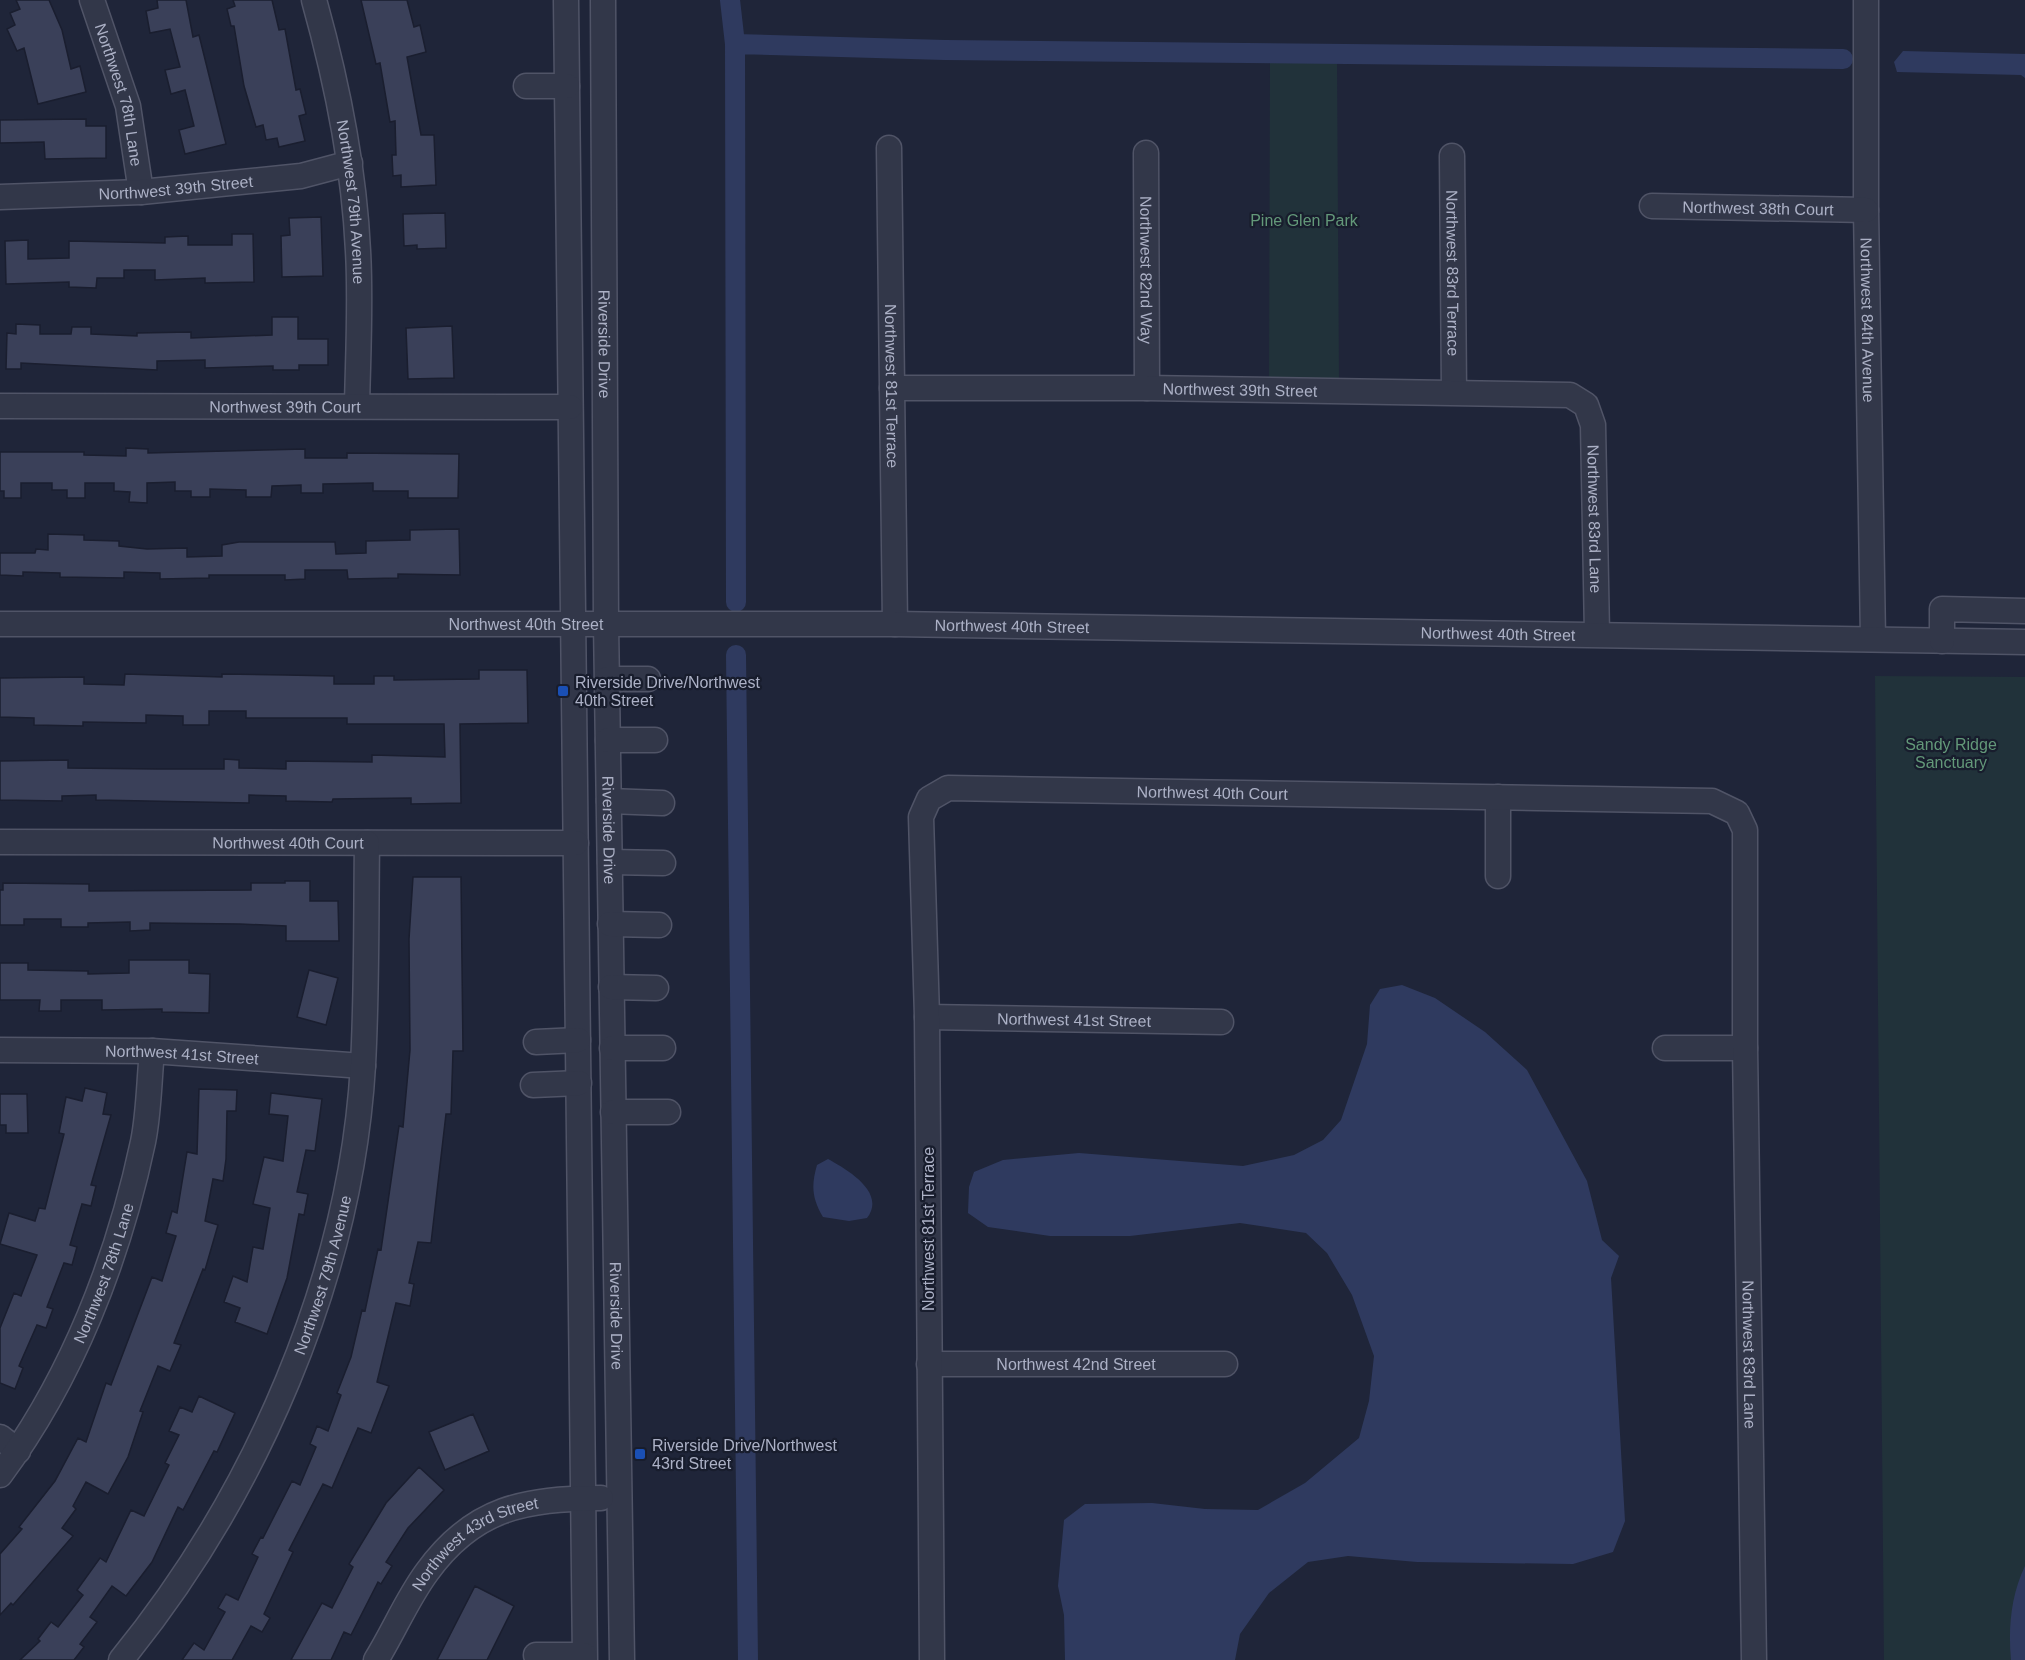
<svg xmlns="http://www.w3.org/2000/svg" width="2025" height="1660" viewBox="0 0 2025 1660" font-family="Arial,sans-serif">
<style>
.green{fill:#21323a}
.water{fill:#2f3a5f}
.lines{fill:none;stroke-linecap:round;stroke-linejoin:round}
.canal{stroke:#2f3a5f;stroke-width:20}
.building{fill:#3a4059;stroke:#1a1e2f;stroke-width:1.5}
.minor-casing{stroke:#505467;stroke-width:27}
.minor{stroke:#323749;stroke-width:24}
.transit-dot{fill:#1a4fb4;stroke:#181d2d;stroke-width:2}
.labels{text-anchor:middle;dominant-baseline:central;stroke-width:4.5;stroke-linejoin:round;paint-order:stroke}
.street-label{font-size:16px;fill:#acb1c6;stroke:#181d2d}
.park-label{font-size:16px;fill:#639879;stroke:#181d2d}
.poi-label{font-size:16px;fill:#acb1c6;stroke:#181d2d;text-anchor:start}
</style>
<rect width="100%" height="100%" fill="#1f2539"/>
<path class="green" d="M 1270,59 L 1337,60 L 1339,380 L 1269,379 Z
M 1875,676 L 2025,677 L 2025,1660 L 1884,1660 Z"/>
<path class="water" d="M 1903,51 L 2025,54 L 2025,78 L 2021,75 L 1897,72 L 1894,62 Z
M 1402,985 L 1435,998 L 1485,1032 L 1527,1070 L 1587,1181 L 1602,1240 L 1619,1256 L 1611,1278 L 1625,1521 L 1613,1552 L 1573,1564 L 1417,1562 L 1348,1556 L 1308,1562 L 1269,1593 L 1240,1634 L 1235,1660 L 1065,1660 L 1064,1615 L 1058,1586 L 1064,1520 L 1085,1504 L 1152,1503 L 1205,1509 L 1258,1510 L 1305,1483 L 1359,1438 L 1369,1401 L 1374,1356 L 1352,1295 L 1327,1253 L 1306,1233 L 1240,1223 L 1130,1236 L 1050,1236 L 988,1227 L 968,1213 L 969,1187 L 974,1172 L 1003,1160 L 1079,1153 L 1243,1166 L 1294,1155 L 1323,1140 L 1341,1120 L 1367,1044 L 1370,1005 L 1380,989 Z
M 828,1159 C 846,1169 887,1192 867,1218 L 849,1221 L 823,1217 C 812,1198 811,1186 817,1165 Z
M 2025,1566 L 2025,1660 L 2011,1660 C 2008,1628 2011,1595 2025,1566 Z"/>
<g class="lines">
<path class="canal" d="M 730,0 L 735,44 L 736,602
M 735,44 L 945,50 L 1843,59
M 736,655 L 748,1660"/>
</g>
<path class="building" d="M 16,0 L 49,0 L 62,30 L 71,69 L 80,66 L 86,92 L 38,104 L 24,48 L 17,51 L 7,29 L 15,25 L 10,13 L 20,9 Z
M 157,0 L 186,0 L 193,37 L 199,35 L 226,144 L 185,154 L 179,130 L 194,126 L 185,90 L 171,94 L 165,70 L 180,67 L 170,29 L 150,33 L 146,11 L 158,8 Z
M 233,0 L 272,0 L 279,30 L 285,29 L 296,90 L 300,89 L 306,114 L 299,116 L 305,141 L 279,147 L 277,138 L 266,140 L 263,125 L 256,127 L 244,86 L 234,26 L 231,26 L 227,9 L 235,6 Z
M 361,0 L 407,0 L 414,27 L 420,25 L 426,52 L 407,57 L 421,135 L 434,135 L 436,185 L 401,187 L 401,175 L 393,176 L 392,155 L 396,155 L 395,121 L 390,122 L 380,63 L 376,64 Z
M 86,119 L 86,126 L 106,126 L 106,158 L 45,159 L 44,142 L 0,143 L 0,120 Z
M 445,213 L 446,248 L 417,249 L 417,245 L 404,246 L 403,214 Z
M 321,217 L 323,276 L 282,277 L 281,236 L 290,235 L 289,218 Z
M 232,234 L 253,234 L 254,282 L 205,283 L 205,278 L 155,280 L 155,270 L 124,270 L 124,278 L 97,278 L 96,288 L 69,287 L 69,282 L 6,284 L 5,241 L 28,240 L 28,259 L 69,258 L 69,241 L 165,243 L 165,237 L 188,236 L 188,245 L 232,245 Z
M 272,317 L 298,317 L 298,339 L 328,339 L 328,365 L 299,365 L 299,370 L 273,370 L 273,366 L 205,368 L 205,360 L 157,361 L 157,370 L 21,363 L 21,369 L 6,369 L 7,333 L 16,334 L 16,324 L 40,325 L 40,334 L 71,334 L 72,327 L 91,327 L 91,334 L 137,336 L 137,333 L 191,332 L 191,338 L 272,335 Z
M 452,326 L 454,378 L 408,379 L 406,328 Z
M 126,448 L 148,449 L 148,453 L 305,449 L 305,458 L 347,458 L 347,453 L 459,454 L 458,498 L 408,498 L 408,491 L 373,491 L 373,483 L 323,484 L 323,493 L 301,493 L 301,485 L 272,486 L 271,497 L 246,497 L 246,490 L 210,489 L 210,497 L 191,497 L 191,491 L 175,491 L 175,482 L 147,483 L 147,503 L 129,502 L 130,492 L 114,491 L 114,483 L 85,483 L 85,498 L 67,498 L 67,490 L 52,490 L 52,483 L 21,483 L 21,498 L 4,498 L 4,491 L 0,491 L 0,452 L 84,452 L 84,455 L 126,456 Z
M 459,529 L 460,575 L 398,574 L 398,578 L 348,579 L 347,570 L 305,570 L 305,579 L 285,580 L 285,575 L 209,575 L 209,578 L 160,579 L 160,573 L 124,572 L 124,578 L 60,577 L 60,573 L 23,572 L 23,576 L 0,575 L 0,553 L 35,553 L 36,549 L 48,550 L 48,534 L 84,535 L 84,540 L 119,541 L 119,546 L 147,549 L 187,548 L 187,557 L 222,556 L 222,545 L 239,542 L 335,542 L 336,554 L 366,553 L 366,541 L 410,540 L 410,530 Z
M 479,670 L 527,670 L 528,723 L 460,724 L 461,803 L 411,804 L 411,798 L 333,799 L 332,802 L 286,801 L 286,796 L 249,795 L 249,803 L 96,800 L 96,795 L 62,796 L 62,801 L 0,800 L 0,761 L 68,760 L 68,768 L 157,769 L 224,769 L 224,759 L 239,760 L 239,768 L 286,769 L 286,761 L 372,762 L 372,755 L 445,757 L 444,724 L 347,724 L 347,718 L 246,718 L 246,711 L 209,711 L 209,725 L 183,725 L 183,716 L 146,715 L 146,723 L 83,722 L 83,726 L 34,725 L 34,718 L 0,717 L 0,678 L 84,677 L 84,684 L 124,685 L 125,674 L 222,677 L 222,674 L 286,675 L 334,676 L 334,684 L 374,684 L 374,676 L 394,676 L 394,680 L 479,679 Z
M 413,877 L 461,877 L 463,1051 L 453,1051 L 451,1114 L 446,1114 L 431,1243 L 418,1242 L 409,1283 L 414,1284 L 410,1306 L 396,1303 L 377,1382 L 389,1386 L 371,1433 L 358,1428 L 332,1488 L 323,1484 L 289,1550 L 293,1552 L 264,1614 L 270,1618 L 262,1632 L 251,1626 L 232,1660 L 182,1660 L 194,1643 L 204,1650 L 225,1612 L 218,1608 L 226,1594 L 238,1600 L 258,1557 L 252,1554 L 261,1537 L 263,1538 L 292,1481 L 300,1485 L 316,1447 L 310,1444 L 317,1426 L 328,1431 L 341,1395 L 337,1393 L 351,1357 L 362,1310 L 365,1311 L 378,1249 L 381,1250 L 399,1126 L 403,1127 L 410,1050 L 409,939 Z
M 285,881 L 310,881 L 310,901 L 338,901 L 339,941 L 286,941 L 286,926 L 240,924 L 150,923 L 150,930 L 130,931 L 130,922 L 88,923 L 88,927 L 61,927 L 61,919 L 24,919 L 24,925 L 0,925 L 0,890 L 3,890 L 3,883 L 89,884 L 89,891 L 251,890 L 251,883 L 285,883 Z
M 129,960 L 189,960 L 189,973 L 210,974 L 209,1013 L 162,1012 L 162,1009 L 102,1010 L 102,1000 L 61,1000 L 61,1011 L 39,1011 L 40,1000 L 0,1000 L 0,963 L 28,963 L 28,970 L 88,971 L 88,974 L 129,973 Z
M 309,970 L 338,978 L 326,1025 L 297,1017 Z
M 85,1088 L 107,1093 L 103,1114 L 111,1115 L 91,1185 L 96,1186 L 91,1206 L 82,1204 L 70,1245 L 77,1247 L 72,1265 L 64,1263 L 47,1307 L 53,1309 L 46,1328 L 37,1325 L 19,1366 L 23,1368 L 15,1389 L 0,1383 L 0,1328 L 14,1293 L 21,1296 L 37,1255 L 0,1244 L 9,1213 L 35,1221 L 39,1208 L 45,1209 L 64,1134 L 59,1133 L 66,1097 L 82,1101 Z
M 199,1089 L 237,1090 L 236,1111 L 227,1111 L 226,1159 L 223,1181 L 213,1179 L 205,1221 L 218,1225 L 205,1270 L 203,1269 L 174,1343 L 181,1345 L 170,1371 L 158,1366 L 140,1411 L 143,1412 L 128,1457 L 108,1494 L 86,1482 L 73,1506 L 76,1509 L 62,1528 L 73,1536 L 13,1605 L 11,1603 L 0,1615 L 0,1554 L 22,1529 L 19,1527 L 55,1481 L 78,1438 L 86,1442 L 106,1383 L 111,1385 L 152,1277 L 162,1281 L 176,1236 L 166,1233 L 172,1211 L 177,1213 L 187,1152 L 197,1154 Z
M 271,1093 L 322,1099 L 315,1151 L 306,1150 L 297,1192 L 308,1194 L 304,1215 L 299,1214 L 287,1278 L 267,1334 L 235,1322 L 240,1308 L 224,1302 L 233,1276 L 247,1282 L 253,1247 L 263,1249 L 270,1208 L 253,1204 L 264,1157 L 283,1161 L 288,1116 L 269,1114 Z
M 0,1094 L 27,1094 L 28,1133 L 6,1133 L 6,1125 L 0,1125 Z
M 199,1396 L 235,1413 L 217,1452 L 214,1451 L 183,1510 L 178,1507 L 152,1562 L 126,1596 L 112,1586 L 90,1617 L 97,1622 L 80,1644 L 84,1647 L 74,1660 L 20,1660 L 40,1641 L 38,1639 L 51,1622 L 58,1627 L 83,1595 L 77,1590 L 100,1558 L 106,1562 L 131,1510 L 144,1516 L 169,1465 L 165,1463 L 179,1435 L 169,1431 L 180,1407 L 192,1412 Z
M 473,1414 L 489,1451 L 445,1470 L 429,1432 Z
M 419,1467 L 444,1490 L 408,1528 L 386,1562 L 392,1566 L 381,1584 L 378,1582 L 351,1635 L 344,1632 L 331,1660 L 291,1660 L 322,1603 L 332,1608 L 353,1567 L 349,1564 L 386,1503 Z
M 475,1586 L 514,1606 L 487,1660 L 437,1660 Z"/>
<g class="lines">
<g class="minor-casing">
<g id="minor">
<path id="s1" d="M 92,0 L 128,106 L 141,192"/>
<path id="s2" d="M 314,0 C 337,82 354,166 358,251 C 361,302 358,355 357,406"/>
<path d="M 566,0 L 585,1660"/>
<path id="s3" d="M 603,0 L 606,623 L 622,1660"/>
<path id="s4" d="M 1866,0 L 1866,210 L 1873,639"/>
<path d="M 526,86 L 567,86"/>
<path id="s5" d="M 889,148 L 895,624"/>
<path id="s6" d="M 1146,153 L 1147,388"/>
<path id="s7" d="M 1452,156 L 1454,392"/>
<path id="s8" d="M 0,197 L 141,192 L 301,176 L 350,163"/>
<path id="s9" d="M 1652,206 L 1866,210"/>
<path id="s10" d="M 892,388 L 1147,388 L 1570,395 L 1586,405 L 1593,425 L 1597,634"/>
<path id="s11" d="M 0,406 L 570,407"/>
<path id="s12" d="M 0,624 L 895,624 L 2025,642"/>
<path d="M 1942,641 L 1942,609 L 2025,611"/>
<path d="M 607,679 L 648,679"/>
<path d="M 608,740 L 655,740"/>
<path d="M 1498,797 L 1498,876"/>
<path d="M 609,801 L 662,803"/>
<path id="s13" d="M 0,842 L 576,843"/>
<path d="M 610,862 L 663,863"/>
<path d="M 610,924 L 659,925"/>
<path d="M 611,987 L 656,988"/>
<path id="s14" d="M 927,1017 L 1221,1022"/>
<path d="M 536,1042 L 578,1040"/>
<path d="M 612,1048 L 663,1048"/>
<path d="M 1665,1048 L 1745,1048"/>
<path id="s15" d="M 0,1050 L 152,1051 L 363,1066"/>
<path d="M 533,1085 L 579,1083"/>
<path d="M 613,1112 L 668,1112"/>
<path id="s16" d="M 929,1364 L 1225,1364"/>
<path d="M 0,1437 L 18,1451"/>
<path id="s17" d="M 0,1475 C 72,1378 118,1260 143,1142 C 149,1113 149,1081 152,1051"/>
<path d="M 536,1655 L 584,1655"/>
<path id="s18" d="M 121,1660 C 255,1496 351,1277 363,1065 C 367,991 366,916 367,843"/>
<path id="s19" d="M 376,1660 C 394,1631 407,1599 427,1572 C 474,1507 525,1499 601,1498"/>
<path id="s20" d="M 932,1660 L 927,1017 L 921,817 L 929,799 L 948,788 L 1712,801 L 1737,813 L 1745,830 L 1745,1048 L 1754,1660"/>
</g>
</g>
<use href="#minor" class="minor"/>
</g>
<g class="transit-dot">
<rect x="557" y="685" width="12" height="12" rx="3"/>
<rect x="634" y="1448" width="12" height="12" rx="3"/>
</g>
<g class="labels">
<g class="street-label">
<text stroke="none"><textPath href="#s1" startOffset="99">Northwest 78th Lane</textPath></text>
<text stroke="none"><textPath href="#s8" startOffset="176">Northwest 39th Street</textPath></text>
<text stroke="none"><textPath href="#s2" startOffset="206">Northwest 79th Avenue</textPath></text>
<text stroke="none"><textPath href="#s9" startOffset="106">Northwest 38th Court</textPath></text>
<text stroke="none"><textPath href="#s6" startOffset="117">Northwest 82nd Way</textPath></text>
<text stroke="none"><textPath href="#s7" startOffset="117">Northwest 83rd Terrace</textPath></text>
<text stroke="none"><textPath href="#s4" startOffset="320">Northwest 84th Avenue</textPath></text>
<text stroke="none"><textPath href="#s3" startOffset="344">Riverside Drive</textPath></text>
<text stroke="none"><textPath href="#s5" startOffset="238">Northwest 81st Terrace</textPath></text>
<text stroke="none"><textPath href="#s10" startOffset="348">Northwest 39th Street</textPath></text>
<text stroke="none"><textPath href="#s11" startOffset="285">Northwest 39th Court</textPath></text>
<text stroke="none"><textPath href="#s10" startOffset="812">Northwest 83rd Lane</textPath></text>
<text stroke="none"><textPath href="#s12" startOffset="526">Northwest 40th Street</textPath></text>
<text stroke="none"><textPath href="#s12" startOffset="1012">Northwest 40th Street</textPath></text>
<text stroke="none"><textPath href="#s12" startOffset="1498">Northwest 40th Street</textPath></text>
<text stroke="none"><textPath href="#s20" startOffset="1149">Northwest 40th Court</textPath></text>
<text stroke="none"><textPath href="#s3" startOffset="830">Riverside Drive</textPath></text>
<text stroke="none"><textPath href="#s13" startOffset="288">Northwest 40th Court</textPath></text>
<text stroke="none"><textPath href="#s14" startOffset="147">Northwest 41st Street</textPath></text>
<text stroke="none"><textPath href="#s15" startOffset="182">Northwest 41st Street</textPath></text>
<text transform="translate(928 1229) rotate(-90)">Northwest 81st Terrace</text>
<text stroke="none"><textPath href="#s17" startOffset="228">Northwest 78th Lane</textPath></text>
<text stroke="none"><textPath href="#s18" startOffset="438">Northwest 79th Avenue</textPath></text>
<text stroke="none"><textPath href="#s3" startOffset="1316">Riverside Drive</textPath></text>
<text stroke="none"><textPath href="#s20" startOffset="2220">Northwest 83rd Lane</textPath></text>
<text stroke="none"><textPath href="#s16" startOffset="147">Northwest 42nd Street</textPath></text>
<text stroke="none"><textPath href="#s19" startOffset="159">Northwest 43rd Street</textPath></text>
</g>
<g class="park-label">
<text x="1304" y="220">Pine Glen Park</text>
<text x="1951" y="744">Sandy Ridge<tspan x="1951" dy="18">Sanctuary</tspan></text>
</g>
<g class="poi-label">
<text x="575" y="682">Riverside Drive/Northwest<tspan x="575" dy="18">40th Street</tspan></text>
<text x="652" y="1445">Riverside Drive/Northwest<tspan x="652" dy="18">43rd Street</tspan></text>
</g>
</g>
</svg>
